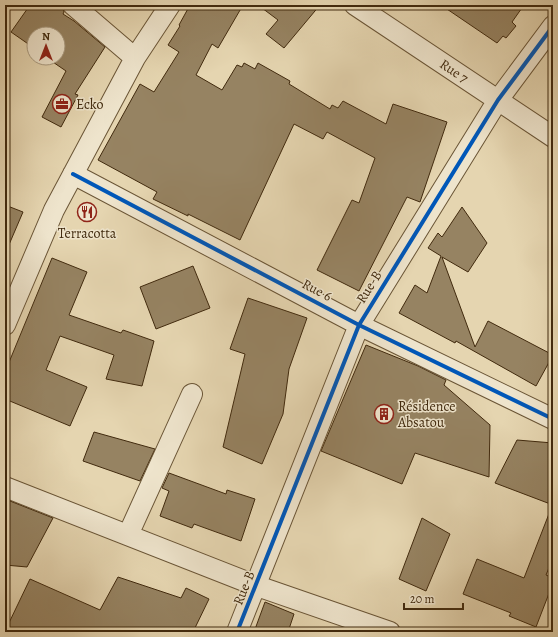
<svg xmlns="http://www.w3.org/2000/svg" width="558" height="637" viewBox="0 0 558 637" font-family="Alegreya,serif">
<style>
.building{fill:#968362;stroke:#412a0e}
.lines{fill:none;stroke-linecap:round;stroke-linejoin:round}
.minor-casing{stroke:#6a5536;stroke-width:22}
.minor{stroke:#eee4cc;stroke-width:20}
.cycleway-casing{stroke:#eee4cc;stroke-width:6}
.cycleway{stroke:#0057b8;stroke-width:4}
.labels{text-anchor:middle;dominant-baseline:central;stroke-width:3;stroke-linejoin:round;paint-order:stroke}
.street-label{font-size:14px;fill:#412a0e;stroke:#eee4cc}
.poi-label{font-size:14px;fill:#412a0e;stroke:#eee4cc;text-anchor:start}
</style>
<rect width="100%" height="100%" fill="#e5d5b0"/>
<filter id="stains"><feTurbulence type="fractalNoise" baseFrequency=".005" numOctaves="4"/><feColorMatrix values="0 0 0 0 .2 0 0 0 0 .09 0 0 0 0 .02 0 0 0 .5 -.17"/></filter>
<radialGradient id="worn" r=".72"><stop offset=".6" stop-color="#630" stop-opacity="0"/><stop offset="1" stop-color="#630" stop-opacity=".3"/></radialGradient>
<path class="building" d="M 30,5 L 62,5 L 64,12 L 63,14 L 74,21 L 105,47 L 75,94 L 78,95 L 61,127 L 42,117 L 66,71 L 47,58 L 58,58 L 58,34 L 34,34 L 34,48 L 11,32 Z
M 190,5 L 243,5 L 218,48 L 212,44 L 196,75 L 222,90 L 237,65 L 242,67 L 244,63 L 255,69 L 258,63 L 290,81 L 289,84 L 330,109 L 332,105 L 338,108 L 343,101 L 386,124 L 393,104 L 447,122 L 420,202 L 407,197 L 359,291 L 317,270 L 352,200 L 359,203 L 375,158 L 327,132 L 323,139 L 294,124 L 240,240 L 188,214 L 188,216 L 153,199 L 157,192 L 98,160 L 140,84 L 154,92 L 179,52 L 168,45 L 180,26 L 179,25 Z
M 258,5 L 320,5 L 284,48 L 266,34 L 278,20 Z
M 441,5 L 524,5 L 512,22 L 516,26 L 506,38 L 503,36 L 497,43 Z
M 5,205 L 23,212 L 5,254 Z
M 462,207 L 487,243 L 468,272 L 442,257 L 475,347 L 488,321 L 553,355 L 536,386 L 456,341 L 455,343 L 399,313 L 415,285 L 427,293 L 441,256 L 428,248 L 438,233 L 442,237 Z
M 52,258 L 87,272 L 69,315 L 121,333 L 123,330 L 154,341 L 142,386 L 106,379 L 114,355 L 60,336 L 46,370 L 87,387 L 70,426 L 5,399 L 5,372 Z
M 193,266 L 210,308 L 156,329 L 140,287 Z
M 248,298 L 307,318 L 289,369 L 283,414 L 262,464 L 223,447 L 245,354 L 230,349 Z
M 366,345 L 418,366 L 446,380 L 444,385 L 490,425 L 489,477 L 415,453 L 402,484 L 321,451 Z
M 94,432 L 155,449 L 140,481 L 83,461 Z
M 517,440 L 553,443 L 553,505 L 495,483 Z
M 169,473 L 226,494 L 227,490 L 255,499 L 241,541 L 194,524 L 192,528 L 160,516 L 169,491 L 162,488 Z
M 5,499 L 53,518 L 27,567 L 5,565 Z
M 552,506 L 553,507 L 553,558 L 546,575 L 553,578 L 553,583 L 536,627 L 509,616 L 511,613 L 463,594 L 477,559 L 524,578 Z
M 422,518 L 450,534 L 426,591 L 399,579 Z
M 118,577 L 181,598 L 186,588 L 209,599 L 193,632 L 17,632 L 7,627 L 30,579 L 100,610 Z
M 265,602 L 294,614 L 288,632 L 254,632 Z"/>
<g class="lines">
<g class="minor-casing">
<path id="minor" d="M 73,5 L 135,58
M 355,5 L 553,137
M 73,174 L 359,325 L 553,419
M 5,325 L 54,210 L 135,58 L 170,5
M 5,487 L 257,586 L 390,632
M 128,535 L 192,394
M 237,632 L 359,325 L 498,100 L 553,26"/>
</g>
<use href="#minor" class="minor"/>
<g class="cycleway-casing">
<path id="cycleway" d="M 73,174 L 359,325 L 553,419
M 237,632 L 359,325 L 498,100 L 553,26"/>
</g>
<use href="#cycleway" class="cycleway"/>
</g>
<defs>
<g id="office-ring" transform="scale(1)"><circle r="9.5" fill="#eee4cc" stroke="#8f2418" stroke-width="1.5"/><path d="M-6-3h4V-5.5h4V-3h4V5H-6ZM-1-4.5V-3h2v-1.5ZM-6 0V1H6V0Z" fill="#8f2418"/></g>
<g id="restaurant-ring" transform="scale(1)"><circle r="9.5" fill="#eee4cc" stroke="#8f2418" stroke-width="1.5"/><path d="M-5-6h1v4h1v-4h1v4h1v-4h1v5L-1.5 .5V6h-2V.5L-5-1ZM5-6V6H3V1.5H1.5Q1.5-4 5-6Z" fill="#8f2418"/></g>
<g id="building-ring" transform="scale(1)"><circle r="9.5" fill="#eee4cc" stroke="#8f2418" stroke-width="1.5"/><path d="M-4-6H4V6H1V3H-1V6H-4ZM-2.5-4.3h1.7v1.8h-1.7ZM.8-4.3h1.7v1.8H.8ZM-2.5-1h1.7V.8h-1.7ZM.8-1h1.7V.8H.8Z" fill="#8f2418"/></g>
</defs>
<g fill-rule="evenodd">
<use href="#office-ring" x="62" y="104"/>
<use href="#restaurant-ring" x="87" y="212"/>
<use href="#building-ring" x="384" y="414"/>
</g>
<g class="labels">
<g class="street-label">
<text transform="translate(454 71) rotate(34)">Rue 7</text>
<text transform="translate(369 287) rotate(-58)">Rue-B</text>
<text transform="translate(317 290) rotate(28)">Rue 6</text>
<text transform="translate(244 588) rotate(-68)">Rue-B</text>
</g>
<g class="poi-label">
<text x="76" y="104">Ecko</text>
<text x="87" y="233" text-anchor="middle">Terracotta</text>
<text x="398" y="406">Résidence<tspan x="398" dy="16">Absatou</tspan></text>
</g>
</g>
<rect width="558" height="637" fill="none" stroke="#e5d5b0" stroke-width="20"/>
<rect x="6" y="6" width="546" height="625" fill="none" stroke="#412a0e" stroke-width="2"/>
<rect x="10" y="10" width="538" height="617" fill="none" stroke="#412a0e"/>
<g transform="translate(46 46)"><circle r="19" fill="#eee4cc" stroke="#a99a80"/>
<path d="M0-3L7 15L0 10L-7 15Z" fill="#8f2418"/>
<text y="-6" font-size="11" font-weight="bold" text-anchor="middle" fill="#412a0e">N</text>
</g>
<path d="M404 603v6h59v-6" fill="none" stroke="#412a0e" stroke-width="2"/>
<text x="410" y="603" font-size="12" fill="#412a0e" stroke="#eee4cc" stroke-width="3" paint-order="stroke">20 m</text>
<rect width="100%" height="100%" filter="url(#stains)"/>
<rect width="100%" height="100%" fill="url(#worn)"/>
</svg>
